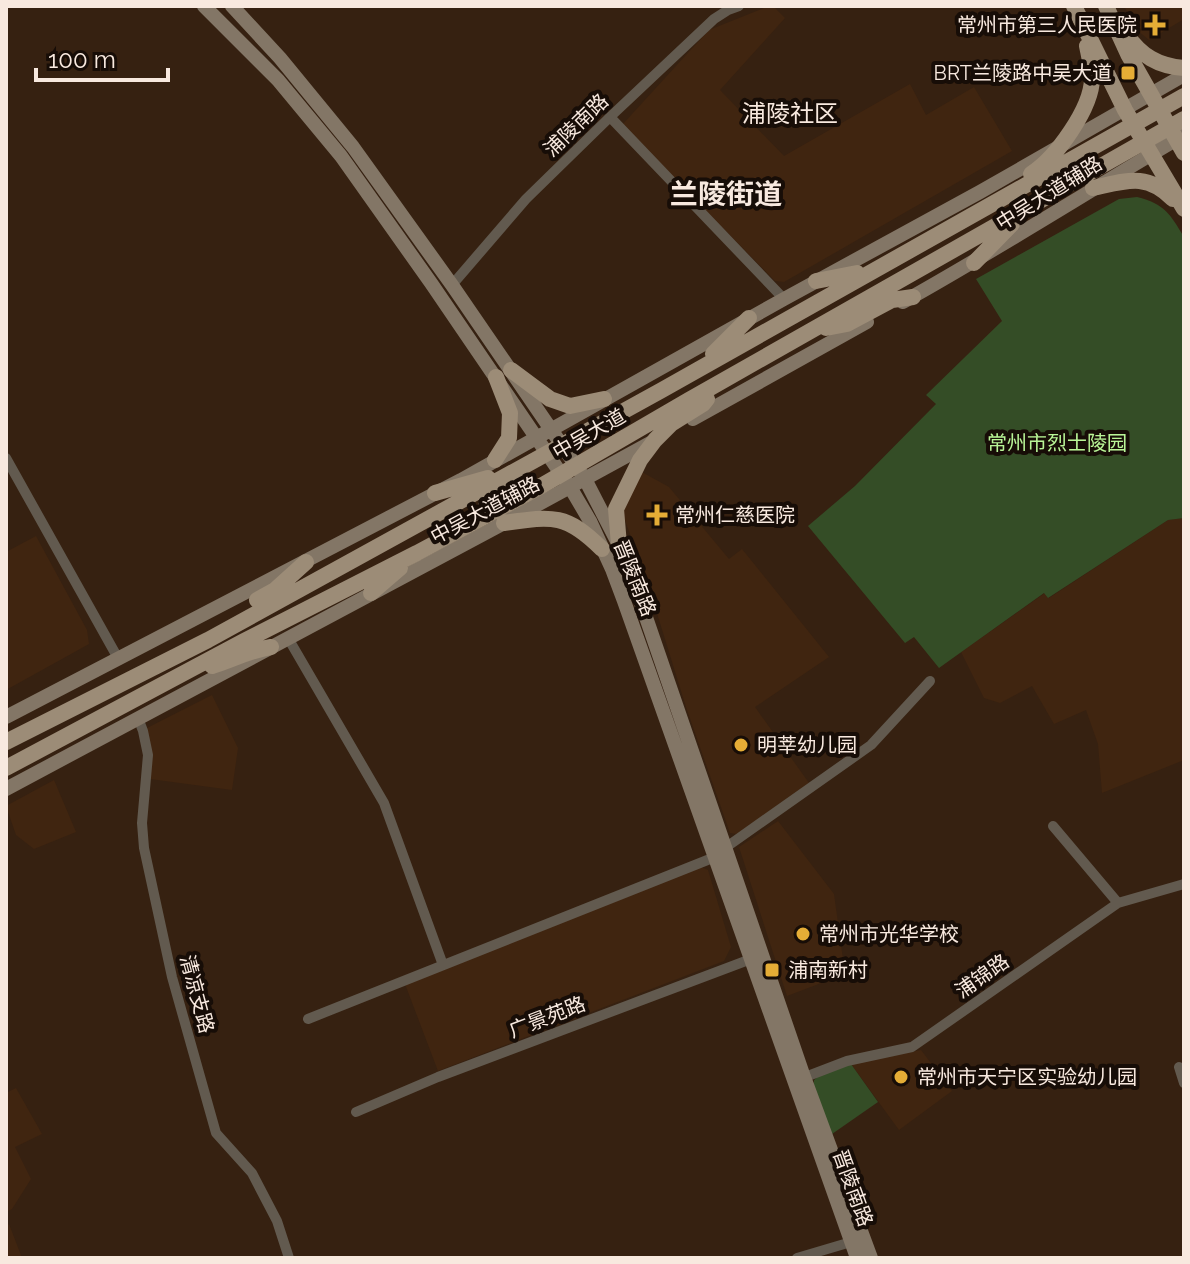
<svg xmlns="http://www.w3.org/2000/svg" width="1190" height="1264" viewBox="0 0 1190 1264" font-family="Raleway,'Noto Sans SC',sans-serif">
<style>
.built{fill:#402510}
.green{fill:#344d26}
.lines{fill:none;stroke-linecap:round;stroke-linejoin:round}
.street{stroke:#625a4f;stroke-width:10}
.secondary{stroke:#837666;stroke-width:14}
.primary{stroke:#9c8c77;stroke-width:16}
.poi-dot{fill:#e5ad36;stroke:#170d07;stroke-width:3}
.labels{text-anchor:middle;dominant-baseline:central;stroke-width:8;stroke-linejoin:round;paint-order:stroke}
.poi-label{font-size:20px;fill:#f8e9df;stroke:#170d07;text-anchor:start}
.street-label{font-size:20px;fill:#f8e9df;stroke:#170d07}
.park-label{font-size:20px;fill:#b9f597;stroke:#170d07}
.quarter-label{font-size:24px;fill:#f8e9df;stroke:#170d07}
.district-label{font-size:28px;font-weight:bold;fill:#f8e9df;stroke:#170d07}
</style>
<rect width="100%" height="100%" fill="#362111"/>
<path class="built" d="M 769,6 L 773,6 L 785,18 L 720,90 L 784,156 L 910,84 L 926,115 L 974,87 L 1012,151 L 784,282 L 775,281 L 622,125 L 709,30 Z
M 1124,6 L 1184,6 L 1184,19 L 1149,40 L 1137,30 Z
M 640,471 L 669,487 L 729,559 L 742,549 L 829,657 L 755,707 L 809,783 L 737,834 L 730,833 L 686,707 L 647,581 L 617,498 Z
M 1184,518 L 1184,760 L 1102,793 L 1098,744 L 1086,710 L 1054,724 L 1032,686 L 1000,703 L 984,698 L 961,652 L 1045,593 L 1049,598 L 1168,520 Z
M 36,536 L 87,630 L 89,644 L 6,690 L 6,552 Z
M 212,695 L 238,748 L 232,790 L 150,779 L 147,728 Z
M 54,780 L 76,832 L 34,849 L 16,835 L 6,806 Z
M 778,821 L 834,894 L 845,974 L 787,996 L 739,847 Z
M 699,866 L 708,870 L 731,947 L 724,961 L 438,1071 L 405,984 Z
M 921,1050 L 952,1091 L 899,1130 L 851,1064 Z
M 16,1088 L 42,1134 L 15,1147 L 31,1179 L 12,1209 L 6,1212 L 6,1093 Z
M 9,1224 L 22,1258 L 6,1258 L 6,1226 Z"/>
<path class="green" d="M 1137,197 C 1165,204 1170,214 1184,237 L 1184,518 L 1168,520 L 1048,598 L 1044,593 L 939,668 L 914,637 L 905,643 L 808,526 L 855,486 L 936,404 L 926,395 L 1002,321 L 976,279 L 1119,199 Z
M 851,1064 L 878,1102 L 832,1134 L 813,1091 L 814,1080 L 821,1074 Z"/>
<g class="lines">
<path class="street" d="M 610,117 L 784,299
M 452,285 L 526,199 L 610,117 L 714,19 L 728,10 L 739,6
M 6,458 L 119,660
M 288,638 L 384,803 L 443,965
M 138,718 L 143,731 L 148,755 L 142,823 L 144,848 L 172,977 L 216,1133 L 252,1173 L 277,1221 L 289,1258
M 1053,826 L 1118,903
M 725,848 L 871,745 L 930,681
M 308,1019 L 715,857
M 1179,1067 L 1184,1083
M 800,1079 L 847,1061 L 912,1047 L 1118,903 L 1184,884
M 356,1112 L 438,1077 L 751,959
M 797,1258 L 851,1242"/>
<path class="secondary" d="M 204,6 L 278,80 L 341,156 L 431,283 L 570,487 L 590,521 L 612,569 L 624,601 L 857,1258
M 232,6 L 280,58 L 353,147 L 452,285 L 585,479 L 619,545 L 638,594 L 804,1077 L 871,1258
M 903,302 C 998,249 1090,190 1184,135
M 693,419 L 867,322
M 6,717 L 461,480 L 784,299 L 980,192 L 1184,75
M 6,789 L 504,523 L 654,441"/>
<path class="primary" d="M 1074,6 L 1125,110 L 1184,209
M 1106,6 L 1128,54 L 1184,153
M 1126,34 C 1141,56 1158,66 1184,68
M 1031,174 C 1056,158 1092,108 1092,78 C 1092,68 1089,56 1087,46
M 1093,188 C 1126,181 1146,172 1173,199
M 974,263 L 1012,224
M 816,281 L 857,273
M 826,328 L 847,324 L 892,300 L 913,297
M 713,354 L 749,318
M 511,370 L 550,399 L 570,406 L 604,399
M 495,460 L 509,438 L 510,413 L 496,377
M 435,493 L 488,478
M 486,505 L 500,498 L 510,488 L 507,483 L 490,484
M 504,523 C 552,516 566,513 602,549
M 619,545 L 616,509 L 640,460 L 655,440 L 671,424 L 703,404 L 707,399
M 371,593 L 400,568
M 257,600 L 275,590 L 306,562
M 212,666 C 232,660 250,650 271,647
M 6,742 L 208,640 L 662,390 L 1184,96
M 6,768 L 244,641 L 417,553 L 536,489 L 689,400 L 1184,119"/>
</g>
<g class="poi-dot">
<path d="M1151 13h8v8h8v8h-8v8h-8v-8h-8v-8h8z"/>
<rect x="1120" y="65" width="16" height="16" rx="4"/>
<path d="M653 503h8v8h8v8h-8v8h-8v-8h-8v-8h8z"/>
<circle cx="741" cy="745" r="8"/>
<circle cx="803" cy="934" r="8"/>
<rect x="764" y="962" width="16" height="16" rx="4"/>
<circle cx="901" cy="1077" r="8"/>
</g>
<g class="labels">
<g class="poi-label">
<text x="1137" y="25" text-anchor="end">常州市第三人民医院</text>
<text x="1112" y="73" text-anchor="end">BRT兰陵路中吴大道</text>
<text x="675" y="515">常州仁慈医院</text>
<text x="757" y="745">明莘幼儿园</text>
<text x="819" y="934">常州市光华学校</text>
<text x="788" y="970">浦南新村</text>
<text x="917" y="1077">常州市天宁区实验幼儿园</text>
</g>
<g class="street-label">
<text transform="translate(576 125) rotate(-44)">浦陵南路</text>
<text transform="translate(1049 193) rotate(-32)">中吴大道辅路</text>
<text transform="translate(589 434) rotate(-30)">中吴大道</text>
<text transform="translate(485 510) rotate(-28)">中吴大道辅路</text>
<text transform="translate(635 578) rotate(68)">晋陵南路</text>
<text transform="translate(982 976) rotate(-35)">浦锦路</text>
<text transform="translate(197 994) rotate(75)">清凉支路</text>
<text transform="translate(547 1017) rotate(-21)">广景苑路</text>
<text transform="translate(853 1188) rotate(70)">晋陵南路</text>
</g>
<g class="park-label">
<text x="1057" y="443">常州市烈士陵园</text>
</g>
<g class="quarter-label">
<text x="790" y="113">浦陵社区</text>
</g>
<g class="district-label">
<text x="726" y="194">兰陵街道</text>
</g>
</g>
<rect width="1190" height="1264" fill="none" stroke="#f8e9df" stroke-width="16"/>
<path d="M36 68v12h132v-12" fill="none" stroke="#f8e9df" stroke-width="4"/>
<text x="48" y="68" font-size="24" fill="#f8e9df" stroke="#170d07" stroke-width="6" paint-order="stroke">100 m</text>
</svg>
